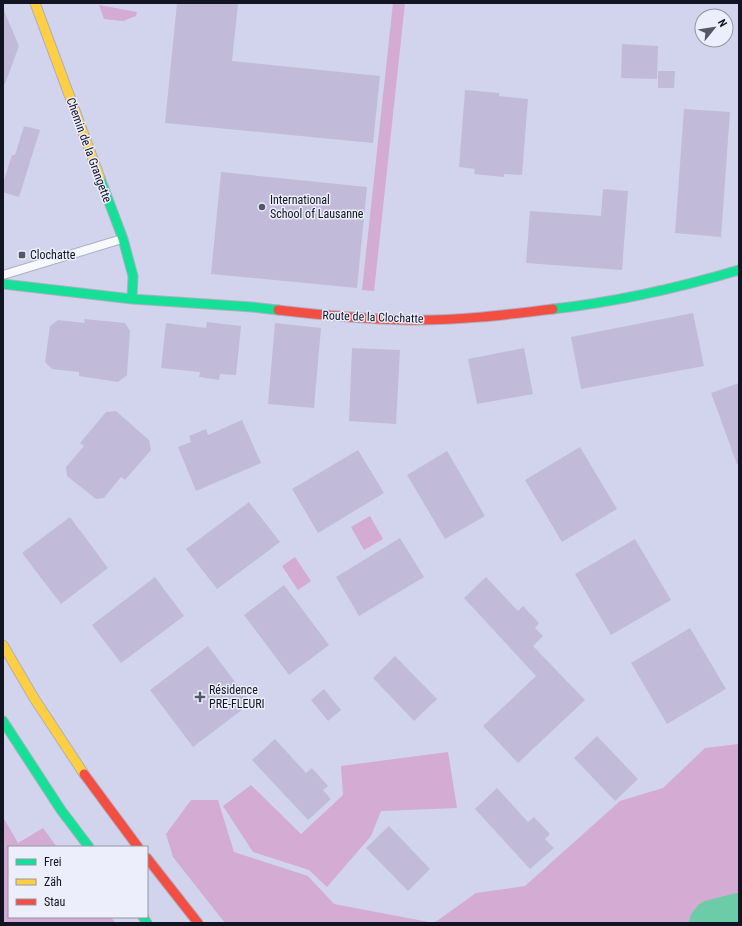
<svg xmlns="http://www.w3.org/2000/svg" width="742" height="926" viewBox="0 0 742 926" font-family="'Roboto Condensed',sans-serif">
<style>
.green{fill:#d3abd3}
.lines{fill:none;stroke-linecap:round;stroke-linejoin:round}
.river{stroke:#6ccca7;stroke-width:36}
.building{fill:#c1bbd9}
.lane-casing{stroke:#adafc2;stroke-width:10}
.fast-casing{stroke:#adafc2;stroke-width:11}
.slow-casing{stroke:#adafc2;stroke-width:11}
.jam-casing{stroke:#adafc2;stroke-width:11}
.lane{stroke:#f8f9fc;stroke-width:8}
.fast{stroke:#16e098;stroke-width:9}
.slow{stroke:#ffcf43;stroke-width:9}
.jam{stroke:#f24e42;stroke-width:9}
.poi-dot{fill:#555769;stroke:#eceefc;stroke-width:1.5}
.labels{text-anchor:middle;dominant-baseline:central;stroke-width:3;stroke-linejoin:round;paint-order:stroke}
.street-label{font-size:12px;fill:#121323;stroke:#eceefc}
.poi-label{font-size:12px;fill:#121323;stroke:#eceefc;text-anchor:start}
</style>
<rect width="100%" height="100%" fill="#d1d4ec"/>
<path class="green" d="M 393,3 L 405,3 L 374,291 L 362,290 Z
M 99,5 L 137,12 L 136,16 L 123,21 L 104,19 Z
M 370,516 L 383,539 L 364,550 L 351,527 Z
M 295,557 L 311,581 L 298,590 L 282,566 Z
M 739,744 L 739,923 L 434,923 L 476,893 L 525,886 L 620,801 L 663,788 L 705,748 Z
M 448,752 L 457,808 L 381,811 L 371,836 L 327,887 L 309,870 L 253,852 L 223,806 L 251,785 L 301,834 L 343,795 L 341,766 Z
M 191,800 L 218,800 L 234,852 L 308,876 L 334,904 L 434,923 L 225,923 L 173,857 L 166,834 Z
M 3,817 L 18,843 L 43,828 L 57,847 L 9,847 L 9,917 L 111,917 L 115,923 L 3,923 Z"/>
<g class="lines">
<path class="river" d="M 707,923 L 711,918 L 739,911"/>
</g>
<path class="building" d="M 177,3 L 238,3 L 232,61 L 380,76 L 373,143 L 165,123 Z
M 3,8 L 19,46 L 5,84 L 3,84 Z
M 622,44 L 658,46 L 657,79 L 621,78 Z
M 658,71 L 675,71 L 674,88 L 658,88 Z
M 465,90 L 499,93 L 499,96 L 528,99 L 522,175 L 504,174 L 504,177 L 474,174 L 475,169 L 459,167 Z
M 684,109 L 730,112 L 721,237 L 675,233 Z
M 24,126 L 40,130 L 19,197 L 3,192 L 3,183 L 12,155 L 15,155 Z
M 221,172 L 367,187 L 357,288 L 211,274 Z
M 603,189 L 628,191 L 622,270 L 526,263 L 530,211 L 601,216 Z
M 693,313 L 704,366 L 581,389 L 571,337 Z
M 84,319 L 125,323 L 130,331 L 127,375 L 118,382 L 79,376 L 79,372 L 52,369 L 45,362 L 50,326 L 58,320 L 85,323 Z
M 207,322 L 241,326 L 236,375 L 220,374 L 219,380 L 199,377 L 200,372 L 161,368 L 166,323 L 206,328 Z
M 275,323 L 321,328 L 314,408 L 268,404 Z
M 352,348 L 400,350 L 396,424 L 349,421 Z
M 524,348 L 533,394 L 477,404 L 468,359 Z
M 739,383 L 739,464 L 737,464 L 711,393 Z
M 116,411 L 149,440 L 151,450 L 125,480 L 121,477 L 104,498 L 96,499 L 67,476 L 66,467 L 84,446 L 80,443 L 106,412 Z
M 242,420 L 261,463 L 196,491 L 178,447 L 191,442 L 189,436 L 206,429 L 208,435 Z
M 580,447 L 617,509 L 562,542 L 525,480 Z
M 358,450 L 384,493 L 318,533 L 292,489 Z
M 447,451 L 485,516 L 445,539 L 407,475 Z
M 249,502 L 280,542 L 217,589 L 186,549 Z
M 70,517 L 108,568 L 61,604 L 22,553 Z
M 400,538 L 424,577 L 359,616 L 336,577 Z
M 635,539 L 671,600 L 611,635 L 575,574 Z
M 155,577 L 184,616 L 121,663 L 92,625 Z
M 486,577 L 518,611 L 523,606 L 539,623 L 535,628 L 543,636 L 533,646 L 585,700 L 518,763 L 483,726 L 536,676 L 464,598 Z
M 284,585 L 329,645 L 289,675 L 244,615 Z
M 690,628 L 726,689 L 667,724 L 631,663 Z
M 208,646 L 251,703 L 193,747 L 150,690 Z
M 395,656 L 437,699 L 414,721 L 373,678 Z
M 324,689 L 341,710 L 328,721 L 311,700 Z
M 597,736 L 638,779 L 615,801 L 574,758 Z
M 275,739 L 306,773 L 312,768 L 328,786 L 323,790 L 331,799 L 308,820 L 252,760 Z
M 497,788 L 528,822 L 534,817 L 550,834 L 545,839 L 554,848 L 530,869 L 475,809 Z
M 389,826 L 430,869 L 408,891 L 366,848 Z"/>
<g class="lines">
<g class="lane-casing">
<path id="lane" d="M 3,275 L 122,239"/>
</g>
<g class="fast-casing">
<path id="fast" d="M 100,178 L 123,239 L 133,276 L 132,299
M 3,284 L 132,299 L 252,307 L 278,310
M 553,309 C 616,302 678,288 739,270
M 3,721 L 61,810 L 89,847
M 143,917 L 147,923"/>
</g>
<g class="slow-casing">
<path id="slow" d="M 35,3 L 100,178
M 3,645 L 34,698 L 84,774"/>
</g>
<g class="jam-casing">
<path id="jam" d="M 278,310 C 321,315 364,319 407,320 C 455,321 505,315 553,309
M 84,774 L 138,847
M 147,858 L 198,923"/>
</g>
<use href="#lane" class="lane"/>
<use href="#fast" class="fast"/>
<use href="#slow" class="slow"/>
<use href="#jam" class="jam"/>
</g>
<g class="poi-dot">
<circle cx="262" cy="207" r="4"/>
<rect x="18" y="251" width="8" height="8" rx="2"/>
<path d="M198 691h4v4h4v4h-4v4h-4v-4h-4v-4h4z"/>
</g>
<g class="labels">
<g class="street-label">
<text transform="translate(89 150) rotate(70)">Chemin de la Grangette</text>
<text transform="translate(373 317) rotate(2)">Route de la Clochatte</text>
</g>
<g class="poi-label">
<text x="270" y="200">International<tspan x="270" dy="14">School of Lausanne</tspan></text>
<text x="30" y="255">Clochatte</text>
<text x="209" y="690">Résidence<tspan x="209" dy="14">PRE-FLEURI</tspan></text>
</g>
</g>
<rect width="742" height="926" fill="none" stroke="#121323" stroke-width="8"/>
<rect x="8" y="846" width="140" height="72" fill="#eceefc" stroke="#9596a5"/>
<rect x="16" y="859" width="20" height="6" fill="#16e098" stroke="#9596a5"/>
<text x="44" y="866" font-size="12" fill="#121323">Frei</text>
<rect x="16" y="879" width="20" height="6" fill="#ffcf43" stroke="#9596a5"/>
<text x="44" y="886" font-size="12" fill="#121323">Zäh</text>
<rect x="16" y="899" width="20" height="6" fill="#f24e42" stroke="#9596a5"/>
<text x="44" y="906" font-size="12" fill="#121323">Stau</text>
<g transform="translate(714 28) rotate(60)"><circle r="19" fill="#eceefc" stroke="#9596a5"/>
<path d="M0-3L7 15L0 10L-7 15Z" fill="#555769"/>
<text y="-6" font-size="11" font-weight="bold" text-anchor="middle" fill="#121323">N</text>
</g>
</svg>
